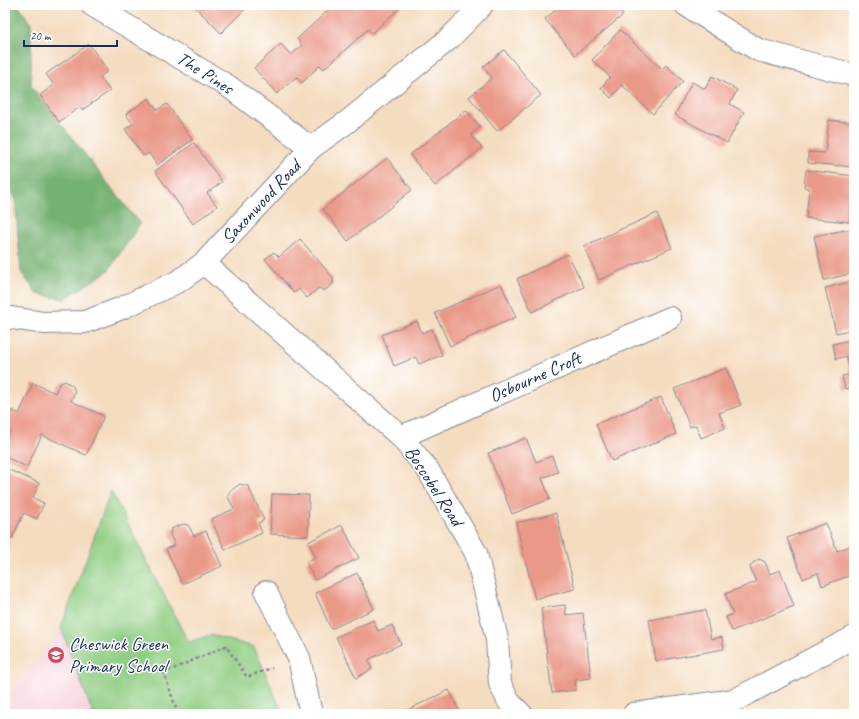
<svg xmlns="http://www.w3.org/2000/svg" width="859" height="719" viewBox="0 0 859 719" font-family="Caveat,sans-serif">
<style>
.built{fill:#f6cfd8}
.green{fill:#91ce83;stroke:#567e70}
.forest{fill:#74b171;stroke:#487068}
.building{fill:#ea9988}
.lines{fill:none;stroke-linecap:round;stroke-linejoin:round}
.minor-casing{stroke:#88868e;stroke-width:24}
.path{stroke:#88868e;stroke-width:2.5;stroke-dasharray:3 3;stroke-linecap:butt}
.minor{stroke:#fff;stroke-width:22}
.labels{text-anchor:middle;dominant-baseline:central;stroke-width:3;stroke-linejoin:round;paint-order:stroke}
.street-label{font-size:19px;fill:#1b2f5e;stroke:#fff}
.poi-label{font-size:19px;fill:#1b2f5e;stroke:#fff;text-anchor:start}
</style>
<rect width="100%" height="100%" fill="#fff"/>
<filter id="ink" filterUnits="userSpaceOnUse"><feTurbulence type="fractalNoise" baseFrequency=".025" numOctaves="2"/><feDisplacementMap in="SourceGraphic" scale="8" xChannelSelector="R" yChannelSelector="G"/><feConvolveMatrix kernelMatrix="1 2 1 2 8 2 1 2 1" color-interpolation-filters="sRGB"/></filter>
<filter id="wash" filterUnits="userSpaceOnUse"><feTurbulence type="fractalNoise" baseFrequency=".012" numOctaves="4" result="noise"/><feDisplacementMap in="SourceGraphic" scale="16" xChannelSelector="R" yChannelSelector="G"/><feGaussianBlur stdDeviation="0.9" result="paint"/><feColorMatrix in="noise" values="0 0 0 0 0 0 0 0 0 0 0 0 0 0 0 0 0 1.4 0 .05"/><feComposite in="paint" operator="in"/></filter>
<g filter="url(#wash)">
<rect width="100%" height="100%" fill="#f4dcbf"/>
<path class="built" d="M 61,628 L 93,714 L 5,714 L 5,695 L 21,682 Z"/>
<path class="green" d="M 111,491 L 188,642 L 211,635 L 254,647 L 283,714 L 93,714 L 61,628 Z"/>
<path class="forest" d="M 5,5 L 18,5 L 31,24 L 31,86 L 140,224 L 108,271 L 64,299 L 37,294 L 21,272 L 15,200 L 5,166 Z"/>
<g id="blocks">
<path class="building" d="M 193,5 L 249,5 L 221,33 Z
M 334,5 L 403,5 L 372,33 L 368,29 L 324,69 L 320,65 L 302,83 L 296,77 L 277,94 L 254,68 L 281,44 L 291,55 L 302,45 L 297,39 Z
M 561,5 L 615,5 L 623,15 L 575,55 L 545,19 Z
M 620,30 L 662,69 L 666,65 L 683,81 L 653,114 L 622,85 L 611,98 L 601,88 L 610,77 L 592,60 Z
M 89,44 L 108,71 L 100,77 L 110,91 L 82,110 L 80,107 L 59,122 L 40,95 L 54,85 L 46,74 Z
M 504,50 L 541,95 L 497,131 L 469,97 L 492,78 L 483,67 Z
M 712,76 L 737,90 L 730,104 L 744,112 L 727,143 L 675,115 L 692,82 L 705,89 Z
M 149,98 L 157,110 L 167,104 L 192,140 L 157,165 L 149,153 L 143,156 L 125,129 L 133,124 L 126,114 Z
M 466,110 L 480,127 L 471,135 L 482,148 L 435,186 L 410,155 Z
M 829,120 L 854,123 L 854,167 L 808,163 L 808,152 L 825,153 Z
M 194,143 L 222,182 L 207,193 L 217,206 L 193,224 L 155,171 Z
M 387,158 L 412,190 L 348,241 L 323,209 Z
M 806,170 L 854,176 L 854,206 L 851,206 L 849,222 L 806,218 L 809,188 L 804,187 Z
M 657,213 L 672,248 L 599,280 L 584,246 Z
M 850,229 L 854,243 L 854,273 L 824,280 L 814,236 Z
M 300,239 L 333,278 L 333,284 L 324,291 L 319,288 L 307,298 L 299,289 L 294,293 L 265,259 L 274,252 L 279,257 Z
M 568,254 L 584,287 L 532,312 L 517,279 Z
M 854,281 L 854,329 L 836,333 L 825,288 Z
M 501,284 L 516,317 L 450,346 L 435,313 Z
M 417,321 L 422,333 L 432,329 L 442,355 L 419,364 L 416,357 L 394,366 L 382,335 Z
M 854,339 L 854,387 L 845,389 L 842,376 L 851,374 L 846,356 L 836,359 L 833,344 Z
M 726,368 L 741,405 L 719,413 L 725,428 L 701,438 L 696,425 L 690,427 L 674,389 Z
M 65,381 L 73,386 L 75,392 L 71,401 L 104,416 L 86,455 L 42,435 L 27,467 L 5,457 L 5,443 L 10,431 L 5,429 L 5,425 L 12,410 L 19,414 L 33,383 L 55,393 L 59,384 Z
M 661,397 L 676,434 L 612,461 L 596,424 Z
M 526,438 L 536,462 L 552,456 L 558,472 L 542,478 L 550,499 L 512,514 L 488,453 Z
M 5,468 L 39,483 L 33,498 L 44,503 L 37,519 L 24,513 L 12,538 L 5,535 Z
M 240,484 L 248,486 L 264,520 L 258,523 L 262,533 L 225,550 L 211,519 L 234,509 L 228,497 L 230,491 Z
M 272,494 L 309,495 L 308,536 L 270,534 Z
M 556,513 L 575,589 L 535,599 L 516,523 Z
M 826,523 L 837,551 L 850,546 L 854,556 L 854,574 L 822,586 L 818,573 L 803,579 L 787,538 Z
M 183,524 L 188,525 L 194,536 L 206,531 L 222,566 L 182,584 L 166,549 L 175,545 L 170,535 L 171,529 Z
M 342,525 L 359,558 L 315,580 L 306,562 L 316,557 L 308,542 Z
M 759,559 L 765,562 L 770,574 L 780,570 L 794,606 L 732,631 L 726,617 L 733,614 L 725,594 L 756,582 L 750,567 L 753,563 Z
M 357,573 L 374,609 L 331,629 L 315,593 Z
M 565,605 L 566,615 L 583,613 L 591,678 L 575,680 L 576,690 L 552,693 L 541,608 Z
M 705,610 L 711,639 L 722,637 L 724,649 L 656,661 L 649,620 Z
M 373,620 L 378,631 L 392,625 L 401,644 L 368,660 L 372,669 L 356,678 L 336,637 Z
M 449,690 L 461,714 L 399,714 Z"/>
</g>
</g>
<g filter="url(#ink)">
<use href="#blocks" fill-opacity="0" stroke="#88868e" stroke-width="1"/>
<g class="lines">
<g class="minor-casing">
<path id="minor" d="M 92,5 L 228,86 L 311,148
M 686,5 L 758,50 L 854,75
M 204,263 L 401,437 L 428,470 L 476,553 L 497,639 L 500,684 L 509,702 L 521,714
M 5,317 L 44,323 L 85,322 L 122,308 L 179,281 L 204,263 L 311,148 L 347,122 L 450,38 L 482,5
M 401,437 L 670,318
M 266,592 L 299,658 L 311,714
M 634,714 L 735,700 L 854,637"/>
</g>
<path class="path" d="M 178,714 L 164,673 L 226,646 L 247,677 L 272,668"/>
<use href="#minor" class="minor"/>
</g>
</g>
<defs>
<g id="school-disc" transform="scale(0.9)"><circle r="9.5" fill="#d1495b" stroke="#fff"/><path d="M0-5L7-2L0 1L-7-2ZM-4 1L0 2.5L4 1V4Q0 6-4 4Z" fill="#fff"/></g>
</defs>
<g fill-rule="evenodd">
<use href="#school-disc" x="56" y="655"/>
</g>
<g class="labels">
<g class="street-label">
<text transform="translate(205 73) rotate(32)">The Pines</text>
<text transform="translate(261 202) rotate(-47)">Saxonwood Road</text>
<text transform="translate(535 377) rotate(-24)">Osbourne Croft</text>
<text transform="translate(434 486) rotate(57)">Boscobel Road</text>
</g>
<g class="poi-label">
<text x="69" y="644">Cheswick Green<tspan x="69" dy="22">Primary School</tspan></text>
</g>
</g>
<rect width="859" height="719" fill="none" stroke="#fff" stroke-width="20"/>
<path d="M24 40v6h93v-6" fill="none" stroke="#1b2f5e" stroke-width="2"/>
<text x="30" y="40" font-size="12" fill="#1b2f5e" stroke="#ffffff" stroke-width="3" paint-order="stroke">20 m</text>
</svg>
